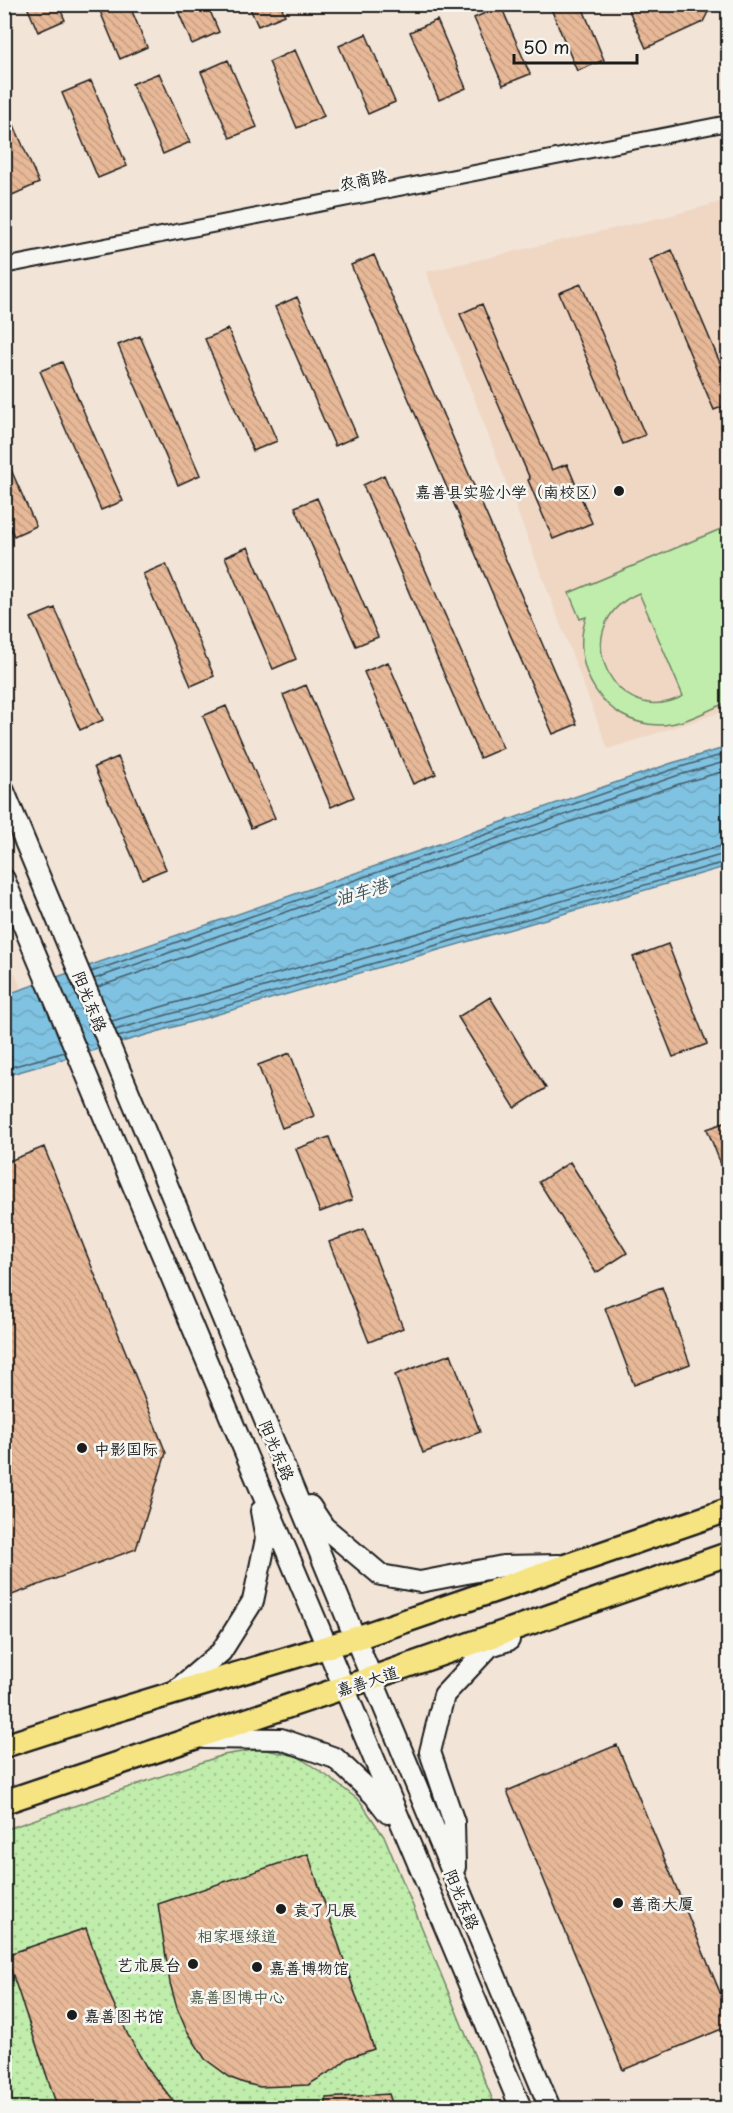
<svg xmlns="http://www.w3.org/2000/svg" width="733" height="2113" viewBox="0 0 733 2113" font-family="'Playpen Sans','LXGW WenKai TC',sans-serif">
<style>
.built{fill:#efd7c4}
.green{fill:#c0edab;stroke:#6e8464;stroke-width:1.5;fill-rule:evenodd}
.park{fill:url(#park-dots);stroke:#6e8464;stroke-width:1.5}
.water{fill:url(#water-waves);stroke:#588092;stroke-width:1.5}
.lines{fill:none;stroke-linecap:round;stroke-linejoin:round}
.shore{stroke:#445e6b;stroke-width:1.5}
.building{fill:url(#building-back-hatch);stroke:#1c1c1c;stroke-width:1.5}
.street-casing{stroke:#1c1c1c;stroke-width:18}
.secondary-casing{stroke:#1c1c1c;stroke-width:24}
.primary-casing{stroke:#1c1c1c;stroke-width:27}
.street{stroke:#f6f6f2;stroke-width:14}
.secondary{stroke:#f6f6f2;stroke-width:20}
.primary{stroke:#f6e381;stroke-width:22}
.poi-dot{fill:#1c1c1c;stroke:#f6f6f2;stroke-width:2}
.labels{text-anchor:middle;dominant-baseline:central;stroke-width:5;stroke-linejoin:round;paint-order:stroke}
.street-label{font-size:16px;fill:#1c1c1c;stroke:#f6f6f2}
.poi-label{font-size:16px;fill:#1c1c1c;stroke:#f6f6f2;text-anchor:start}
.park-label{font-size:16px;fill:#4d5b47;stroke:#f6f6f2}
.water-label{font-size:18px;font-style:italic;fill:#3f5661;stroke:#f6f6f2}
</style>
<defs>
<pattern id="park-dots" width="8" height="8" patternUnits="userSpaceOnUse" patternTransform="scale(1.5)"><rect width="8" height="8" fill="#c0edab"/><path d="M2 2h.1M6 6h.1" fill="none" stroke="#a4cb93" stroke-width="1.8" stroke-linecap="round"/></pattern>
<pattern id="water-waves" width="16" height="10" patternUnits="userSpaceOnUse" patternTransform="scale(1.5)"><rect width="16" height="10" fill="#80c2e1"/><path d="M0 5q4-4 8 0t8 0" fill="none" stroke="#6ea6c0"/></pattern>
<pattern id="building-back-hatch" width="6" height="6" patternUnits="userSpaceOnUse" patternTransform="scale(1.5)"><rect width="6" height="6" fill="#e8b998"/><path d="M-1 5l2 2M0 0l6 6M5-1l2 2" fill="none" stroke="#c69e82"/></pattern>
</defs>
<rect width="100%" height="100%" fill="#f2e4d7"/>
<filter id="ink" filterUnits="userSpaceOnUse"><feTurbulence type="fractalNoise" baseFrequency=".0167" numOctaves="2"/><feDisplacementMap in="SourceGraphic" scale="12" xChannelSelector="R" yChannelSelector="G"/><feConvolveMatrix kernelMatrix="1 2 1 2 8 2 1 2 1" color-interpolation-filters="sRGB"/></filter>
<g filter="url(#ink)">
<path class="built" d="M 728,200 L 728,710 L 608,749 L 426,272 L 672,215 Z
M 4,949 L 22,990 L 5,995 L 4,995 Z"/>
<path class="green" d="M 728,526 L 728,702 C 706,711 683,725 659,725 C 603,724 569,667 586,617 L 580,619 L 569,593 ZM 639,593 L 683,696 C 615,732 563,625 639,593 Z"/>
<path class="park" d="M 260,1749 L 297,1756 L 327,1776 L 360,1801 L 385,1838 L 496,2108 L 5,2108 L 4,1830 L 223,1755 Z"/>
<path class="water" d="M 728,747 L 728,866 L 5,1076 L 5,995 L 672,763 Z"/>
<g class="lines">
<path class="shore" d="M 91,972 L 674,769 L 728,753
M 94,979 L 676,776 L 728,761
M 98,987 L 679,784 L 728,770
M 112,1021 L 728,844
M 115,1030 L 728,853
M 118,1037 L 728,861
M 4,1069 L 65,1052"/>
</g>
<path class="building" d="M 26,4 L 58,4 L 65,20 L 38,32 Z
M 97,4 L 129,4 L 147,47 L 120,59 Z
M 175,4 L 207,4 L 219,32 L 192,44 Z
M 248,4 L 280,4 L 285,15 L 258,26 Z
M 549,4 L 581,4 L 604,60 L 577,71 Z
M 626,4 L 712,4 L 703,22 L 646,48 Z
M 501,6 L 530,74 L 503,85 L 474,18 Z
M 437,20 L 466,88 L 439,100 L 410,32 Z
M 366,34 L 395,102 L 368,114 L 339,46 Z
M 295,50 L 324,116 L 297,128 L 269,62 Z
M 228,60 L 257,127 L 230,138 L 201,72 Z
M 159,73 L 190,142 L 163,154 L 132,84 Z
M 91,81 L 127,166 L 98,178 L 62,93 Z
M 4,102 L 39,183 L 10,196 L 4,183 Z
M 672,250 L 729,384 L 729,404 L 714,410 L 650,260 Z
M 374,255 L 577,724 L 553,734 L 351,265 Z
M 581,284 L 645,435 L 623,444 L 559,293 Z
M 297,297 L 357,436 L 335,446 L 275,307 Z
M 482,304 L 552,470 L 567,464 L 592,523 L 553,539 L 528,480 L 530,479 L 460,314 Z
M 228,329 L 277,441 L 253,451 L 205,339 Z
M 140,336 L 200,475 L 178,485 L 118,345 Z
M 62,362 L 123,501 L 101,510 L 40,371 Z
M 4,454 L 36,526 L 14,536 L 4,514 Z
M 384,475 L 503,748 L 480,758 L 363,485 Z
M 317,498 L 378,637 L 356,646 L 295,507 Z
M 248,547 L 296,659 L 273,669 L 225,557 Z
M 166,564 L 214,676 L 191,686 L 143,574 Z
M 55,608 L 103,720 L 80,730 L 31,618 Z
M 388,662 L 436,774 L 413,784 L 364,672 Z
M 306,685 L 354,797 L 331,807 L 283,695 Z
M 226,706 L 275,818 L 251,828 L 203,716 Z
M 118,757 L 166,869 L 142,879 L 94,767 Z
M 668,944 L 707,1044 L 673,1057 L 633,957 Z
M 490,997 L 546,1088 L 515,1108 L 458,1017 Z
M 290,1053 L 314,1116 L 282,1128 L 258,1065 Z
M 729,1121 L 729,1181 L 728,1182 L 707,1129 Z
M 329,1137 L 352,1200 L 320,1212 L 296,1149 Z
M 44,1147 L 166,1453 L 136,1549 L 4,1598 L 4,1163 Z
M 570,1162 L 627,1253 L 596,1273 L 539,1182 Z
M 364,1229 L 403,1328 L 369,1342 L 329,1242 Z
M 662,1287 L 690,1364 L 634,1385 L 605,1308 Z
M 451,1354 L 480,1432 L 423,1453 L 395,1375 Z
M 617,1745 L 729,2014 L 729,2026 L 623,2070 L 507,1791 Z
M 308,1854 L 374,2049 L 348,2058 L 335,2069 L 308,2085 L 260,2087 L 244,2083 L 231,2078 L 205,2059 L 186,2029 L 177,2008 L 170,1983 L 158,1904 Z
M 86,1928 L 107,1989 L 128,2035 L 147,2068 L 180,2109 L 58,2109 L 6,1955 Z
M 389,2094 L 394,2109 L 326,2109 L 326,2098 Z"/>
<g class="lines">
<g class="street-casing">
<path id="street" d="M 4,266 L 728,123"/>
</g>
<g class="secondary-casing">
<path id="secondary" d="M 4,791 L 550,2108
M 4,879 L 521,2108
M 310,1506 L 324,1527 L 381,1575 L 420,1582 L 503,1566 L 559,1565
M 174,1692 L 221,1652 L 253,1601 L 266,1539 L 261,1511
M 204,1738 L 281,1739 L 335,1758 L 374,1795 L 388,1813
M 455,1867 L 454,1822 L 430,1752 L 444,1695 L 490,1646 L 509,1640"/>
</g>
<g class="primary-casing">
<path id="primary" d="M 4,1746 L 91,1718 L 356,1638 L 728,1510
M 4,1802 L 372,1678 L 728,1554"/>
</g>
<use href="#street" class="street"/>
<use href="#secondary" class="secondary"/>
<use href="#primary" class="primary"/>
</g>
</g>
<g class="poi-dot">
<circle cx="619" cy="491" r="6"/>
<circle cx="82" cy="1448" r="6"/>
<circle cx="618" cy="1903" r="6"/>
<circle cx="281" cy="1909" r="6"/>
<circle cx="193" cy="1964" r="6"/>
<circle cx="257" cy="1967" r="6"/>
<circle cx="72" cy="2015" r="6"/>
</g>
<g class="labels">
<g class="street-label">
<text transform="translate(363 179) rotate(-11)">农商路</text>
<text transform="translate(91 1001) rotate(68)">阳光东路</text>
<text transform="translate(278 1450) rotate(67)">阳光东路</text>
<text transform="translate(367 1680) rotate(-18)">嘉善大道</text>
<text transform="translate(463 1899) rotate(67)">阳光东路</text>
</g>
<g class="poi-label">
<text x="607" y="491" text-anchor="end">嘉善县实验小学（南校区）</text>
<text x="94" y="1448">中影国际</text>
<text x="630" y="1903">善商大厦</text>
<text x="293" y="1909">袁了凡展</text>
<text x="181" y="1964" text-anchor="end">艺术展台</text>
<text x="269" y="1967">嘉善博物馆</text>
<text x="84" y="2015">嘉善图书馆</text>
</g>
<g class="park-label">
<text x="237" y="1935">相家堰绿道</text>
<text x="237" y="1996">嘉善图博中心</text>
</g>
<g class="water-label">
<text transform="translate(361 891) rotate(-16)">油车港</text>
</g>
</g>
<rect width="733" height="2113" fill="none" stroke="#f6f6f2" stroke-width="24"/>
<rect x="12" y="12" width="709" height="2089" fill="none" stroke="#1c1c1c" stroke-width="2" filter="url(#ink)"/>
<path d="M514 54v9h123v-9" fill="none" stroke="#1c1c1c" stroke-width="3"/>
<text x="523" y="54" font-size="18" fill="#1c1c1c" stroke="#f6f6f2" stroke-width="4.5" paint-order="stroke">50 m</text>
</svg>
